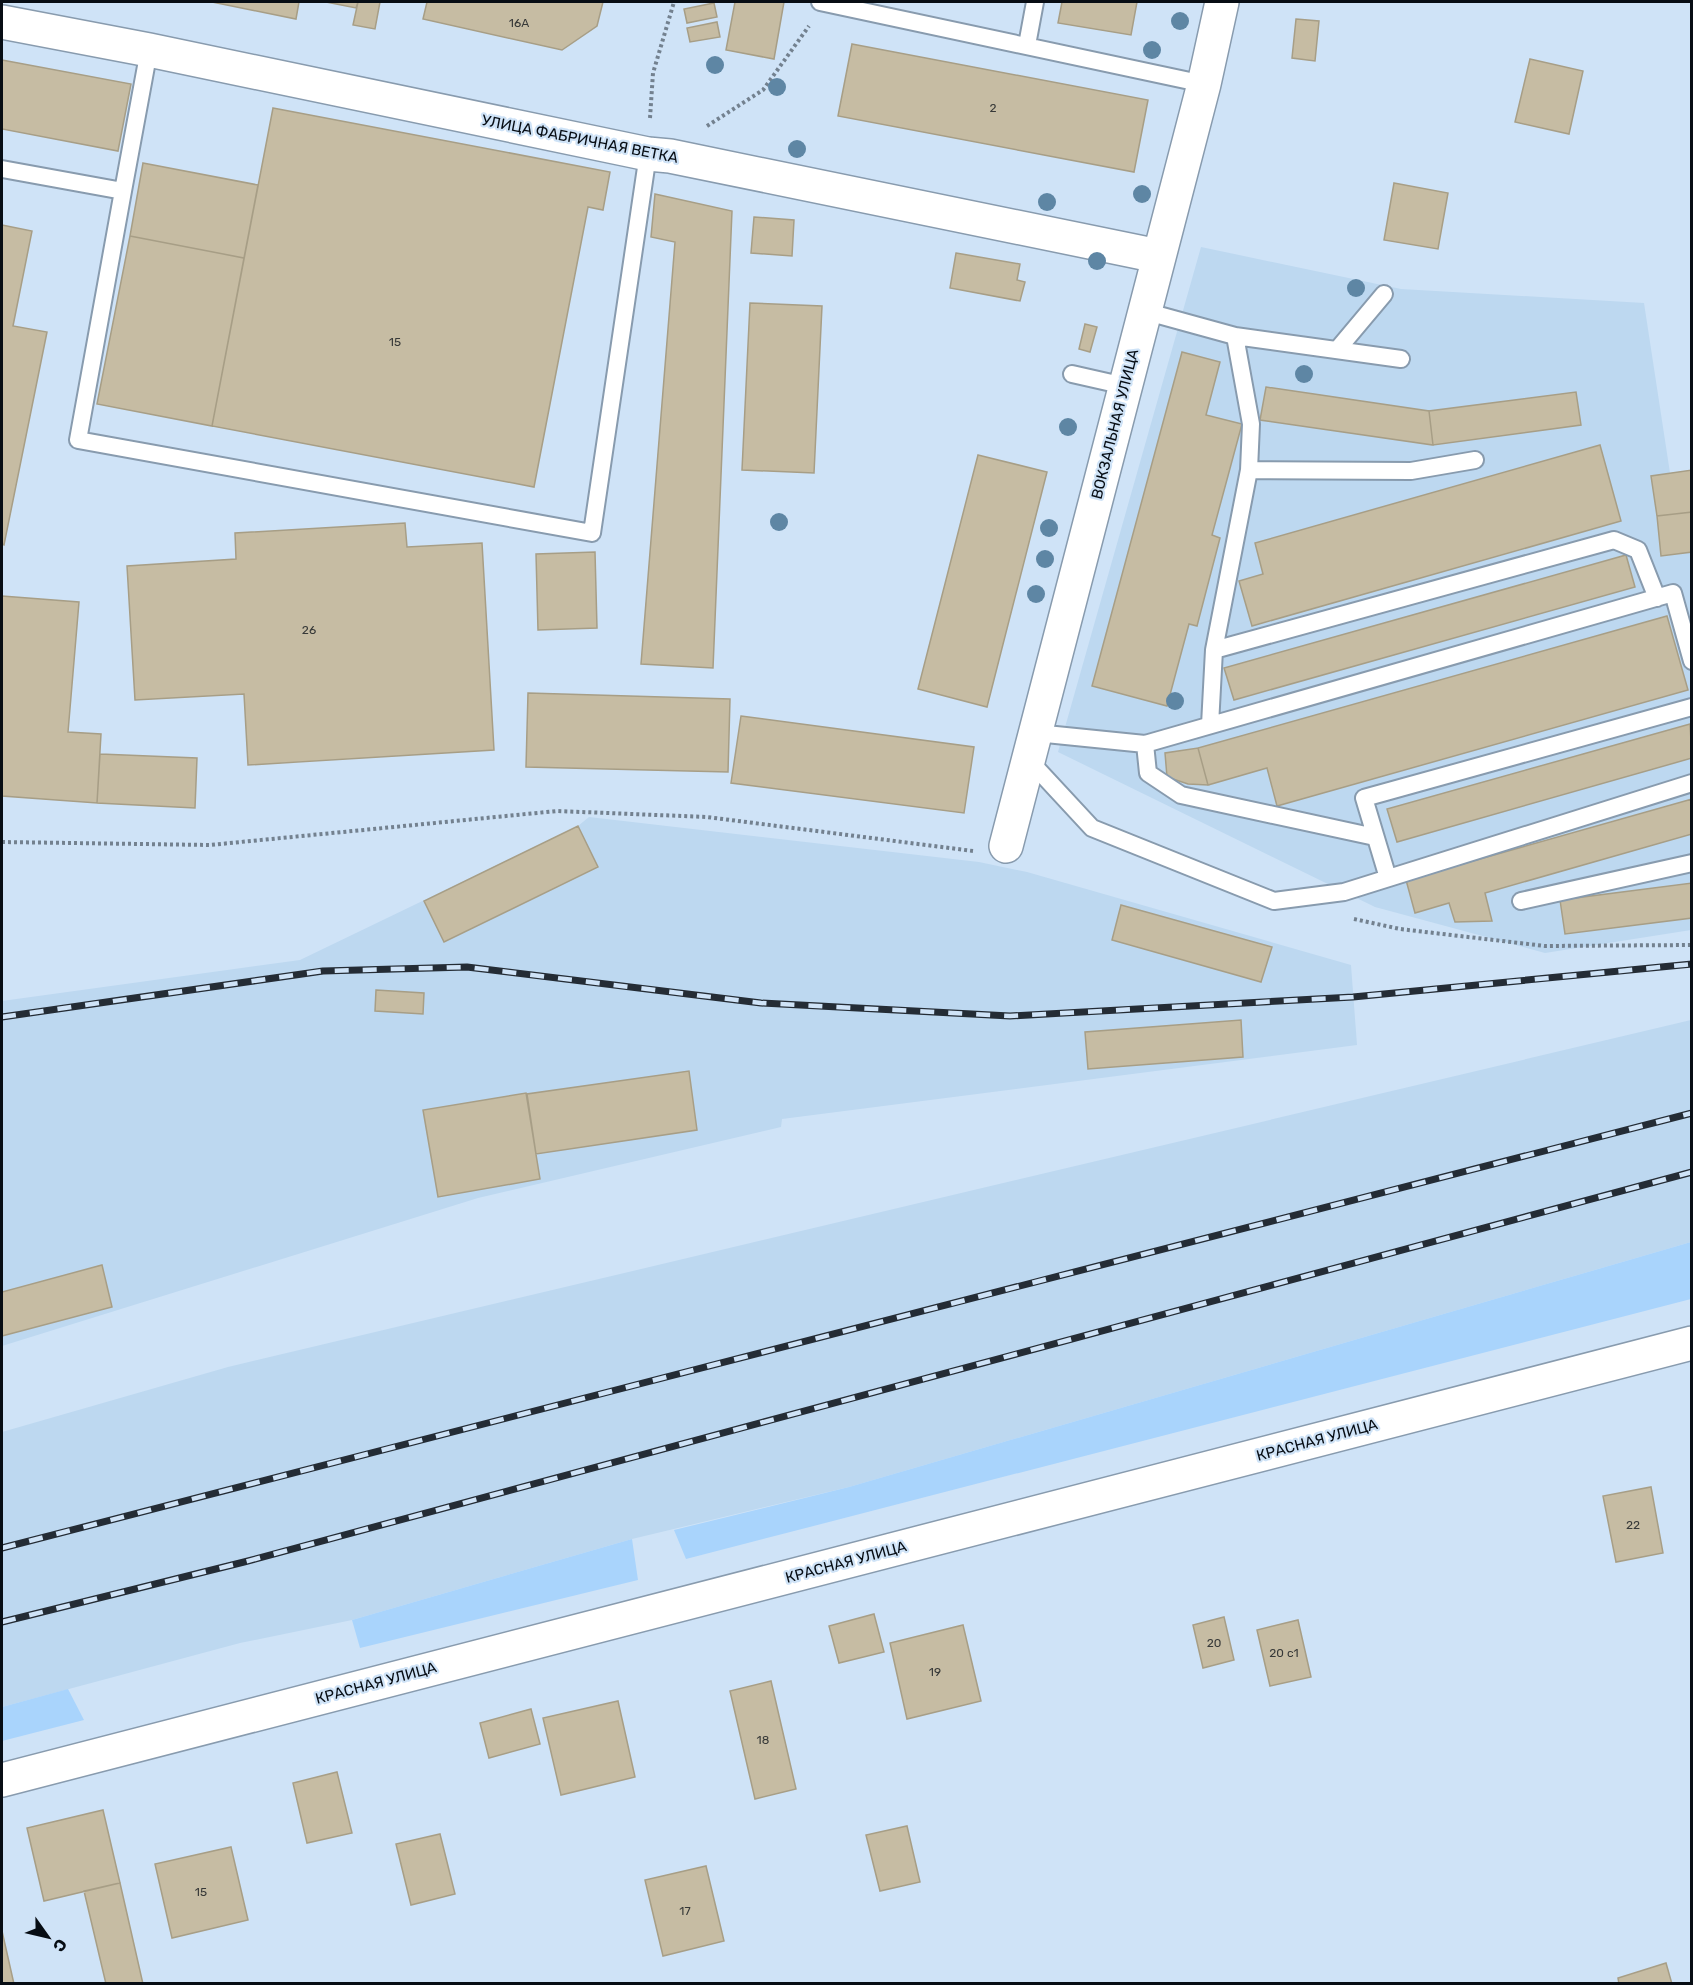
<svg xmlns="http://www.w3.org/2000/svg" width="1693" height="1985" viewBox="0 0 1693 1985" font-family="Rubik,sans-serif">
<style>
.built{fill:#bdd8f0}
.green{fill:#a9d4fc}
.building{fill:#c6bca3;stroke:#a79e86;stroke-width:1.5}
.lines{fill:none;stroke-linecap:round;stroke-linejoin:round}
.lane-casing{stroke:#889bae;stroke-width:20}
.street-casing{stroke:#889bae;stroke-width:36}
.path{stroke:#73818f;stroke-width:4;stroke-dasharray:3 3;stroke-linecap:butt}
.lane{stroke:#fff;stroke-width:16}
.street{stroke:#fff;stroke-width:33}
.rail-casing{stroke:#242c35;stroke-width:7}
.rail{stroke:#cfe3f7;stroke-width:4.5;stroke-dasharray:14;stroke-linecap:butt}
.tree{fill:#5e86a4}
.labels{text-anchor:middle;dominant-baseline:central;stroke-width:4.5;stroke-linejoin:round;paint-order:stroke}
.number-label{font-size:12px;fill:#373938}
.street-label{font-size:15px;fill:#070d14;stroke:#cfe3f7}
</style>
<rect width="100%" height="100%" fill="#cfe3f7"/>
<path class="built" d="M 1201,247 L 1401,289 L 1644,303 L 1670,473 L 1691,470 L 1691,930 L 1545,953 L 1375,907 L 1058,752 Z
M 589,817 L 979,862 L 1027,872 L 1351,965 L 1357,1045 L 782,1119 L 781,1127 L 478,1198 L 2,1346 L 2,1001 L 300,960 L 578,826 Z
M 1691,1020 L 1691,1242 L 849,1487 L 632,1539 L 352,1620 L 240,1643 L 2,1707 L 2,1432 L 228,1367 Z"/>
<path class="green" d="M 1691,1242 L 1691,1299 L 686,1559 L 674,1530 L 849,1487 Z
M 632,1539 L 638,1580 L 360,1648 L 352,1620 Z
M 68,1689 L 84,1720 L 2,1741 L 2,1707 Z"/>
<path class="building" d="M 212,2 L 299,2 L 296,19 Z
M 326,2 L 358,2 L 356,8 Z
M 358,2 L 380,2 L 375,29 L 353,25 Z
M 427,2 L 603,2 L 597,26 L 562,50 L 423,19 Z
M 735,2 L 784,2 L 774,59 L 726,50 Z
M 1062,2 L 1137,2 L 1131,35 L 1058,23 Z
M 714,3 L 717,17 L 687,23 L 684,9 Z
M 1296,19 L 1319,21 L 1315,61 L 1292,58 Z
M 717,22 L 720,37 L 690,42 L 687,28 Z
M 852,44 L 1148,100 L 1134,172 L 838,116 Z
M 1530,59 L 1583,71 L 1569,134 L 1515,122 Z
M 2,60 L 131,84 L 118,151 L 2,129 Z
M 273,108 L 610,172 L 603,210 L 588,207 L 534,487 L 212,426 Z
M 143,163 L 258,185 L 244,258 L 130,236 Z
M 1394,183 L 1448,193 L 1438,249 L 1384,240 Z
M 655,194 L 732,211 L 713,668 L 641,664 L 675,242 L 651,237 Z
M 754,217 L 794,220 L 792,256 L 751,253 Z
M 2,225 L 32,231 L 13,326 L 47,332 L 4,545 L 2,544 Z
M 130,236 L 244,258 L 212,426 L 97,404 Z
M 956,253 L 1020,264 L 1017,280 L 1025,282 L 1020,301 L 950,288 Z
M 750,303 L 822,306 L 814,473 L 742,470 Z
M 1085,324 L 1097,327 L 1090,352 L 1079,349 Z
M 1182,352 L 1220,362 L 1206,415 L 1242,424 L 1212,535 L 1220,538 L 1197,626 L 1189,624 L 1167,706 L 1092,686 Z
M 1266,387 L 1429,411 L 1433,445 L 1260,420 Z
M 1576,392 L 1581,425 L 1433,445 L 1429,411 Z
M 1600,445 L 1621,521 L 1252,626 L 1239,581 L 1263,574 L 1255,543 Z
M 978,455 L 1047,472 L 987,707 L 918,689 Z
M 1692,470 L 1692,512 L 1657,516 L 1651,476 Z
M 1692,512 L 1692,552 L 1661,556 L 1657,516 Z
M 405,523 L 407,547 L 482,543 L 494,750 L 248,765 L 244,694 L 135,700 L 127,566 L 236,559 L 235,533 Z
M 595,552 L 597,628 L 538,630 L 536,554 Z
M 1626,555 L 1635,587 L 1234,700 L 1224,668 Z
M 2,596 L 79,602 L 68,732 L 101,734 L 97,803 L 2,796 Z
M 1667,616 L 1688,690 L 1277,806 L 1267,768 L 1208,785 L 1198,748 Z
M 528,693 L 730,699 L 728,772 L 526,767 Z
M 741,716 L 974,747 L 964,813 L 731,783 Z
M 1690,724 L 1692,758 L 1397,842 L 1387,809 Z
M 1198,748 L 1208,785 L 1188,784 L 1167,777 L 1165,753 Z
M 100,754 L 197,758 L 195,808 L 97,803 Z
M 1692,799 L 1692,834 L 1485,893 L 1492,921 L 1455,922 L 1449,903 L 1415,913 L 1406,880 Z
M 578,826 L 598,867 L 444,942 L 424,901 Z
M 1692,883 L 1692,918 L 1565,934 L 1560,900 Z
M 1121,905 L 1272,947 L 1261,982 L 1112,940 Z
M 376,990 L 424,993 L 423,1014 L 375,1011 Z
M 1241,1020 L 1243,1057 L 1088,1069 L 1085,1032 Z
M 689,1071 L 697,1130 L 536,1154 L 527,1094 Z
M 526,1093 L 540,1179 L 438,1197 L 423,1110 Z
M 102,1265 L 112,1307 L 2,1336 L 2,1292 Z
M 1651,1487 L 1663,1553 L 1616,1562 L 1603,1496 Z
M 874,1614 L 884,1652 L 839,1663 L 829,1626 Z
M 1224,1617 L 1234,1660 L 1203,1668 L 1193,1625 Z
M 1298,1620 L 1311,1677 L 1270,1686 L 1257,1630 Z
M 963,1625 L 981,1701 L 907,1719 L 890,1643 Z
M 771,1681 L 796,1789 L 755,1799 L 730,1691 Z
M 618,1701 L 635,1777 L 561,1795 L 543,1718 Z
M 531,1709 L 540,1744 L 489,1758 L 480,1723 Z
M 337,1772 L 352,1833 L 307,1843 L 293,1783 Z
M 103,1810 L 120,1883 L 44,1901 L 27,1828 Z
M 907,1826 L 920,1882 L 880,1891 L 866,1835 Z
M 440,1834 L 455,1894 L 411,1905 L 396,1844 Z
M 231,1847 L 248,1920 L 172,1938 L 155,1864 Z
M 706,1866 L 724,1941 L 663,1956 L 645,1880 Z
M 120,1883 L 143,1984 L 106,1984 L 84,1891 Z
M 2,1931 L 14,1984 L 2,1984 Z
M 1666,1963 L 1672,1984 L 1619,1984 L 1618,1978 Z"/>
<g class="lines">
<g class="lane-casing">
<path id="lane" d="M 820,2 L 1204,84
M 1027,45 L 1035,2
M 2,169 L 123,191 L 78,440 L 592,533 L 648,154
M 123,191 L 149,50
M 1144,311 L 1235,336 L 1251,424 L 1249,470
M 1235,336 L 1401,359
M 1337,350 L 1384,294
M 1072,374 L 1125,386
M 1214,650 L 1614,540 L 1638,550 L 1657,598
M 1210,725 L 1214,650 L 1249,470 L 1411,471 L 1475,460
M 1036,733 L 1145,744 L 1673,593 L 1692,661
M 1145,744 L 1148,773 L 1181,795 L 1375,837
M 1028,759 L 1092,828 L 1274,901 L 1344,892 L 1692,783
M 1388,878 L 1364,798 L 1692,707
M 1521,901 L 1692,863"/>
</g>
<g class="street-casing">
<path id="street" d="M 2,22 L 149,50 L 648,154 L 670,156 L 1158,256
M 1006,846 L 1204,84 L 1222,2
M 2,1780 L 1692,1343"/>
</g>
<path class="path" d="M 650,118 L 653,73 L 674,2
M 707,126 L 763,90 L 809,26
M 2,842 L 210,845 L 557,811 L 707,817 L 973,851
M 1354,919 L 1400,929 L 1545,946 L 1692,945"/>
<use href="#lane" class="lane"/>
<use href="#street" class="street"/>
<g class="rail-casing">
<path id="rail" d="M 2,1017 L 323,971 L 467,967 L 761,1003 L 1010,1016 L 1353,997 L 1692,964
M 2,1548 L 1692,1113
M 2,1622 L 244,1562 L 1692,1172"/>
</g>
<use href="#rail" class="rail"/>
</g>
<g class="tree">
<circle cx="1180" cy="21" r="9"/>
<circle cx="1152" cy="50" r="9"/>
<circle cx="715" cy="65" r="9"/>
<circle cx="777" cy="87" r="9"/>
<circle cx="797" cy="149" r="9"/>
<circle cx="1142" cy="194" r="9"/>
<circle cx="1047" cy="202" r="9"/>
<circle cx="1097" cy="261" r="9"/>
<circle cx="1356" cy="288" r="9"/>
<circle cx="1304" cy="374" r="9"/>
<circle cx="1068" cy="427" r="9"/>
<circle cx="779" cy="522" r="9"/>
<circle cx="1049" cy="528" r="9"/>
<circle cx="1045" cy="559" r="9"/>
<circle cx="1036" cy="594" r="9"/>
<circle cx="1175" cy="701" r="9"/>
</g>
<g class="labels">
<g class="number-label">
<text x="519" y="23">16А</text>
<text x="993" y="108">2</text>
<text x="395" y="342">15</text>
<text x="309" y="630">26</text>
<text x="1633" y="1525">22</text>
<text x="1214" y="1643">20</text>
<text x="1284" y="1653">20 с1</text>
<text x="935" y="1672">19</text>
<text x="763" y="1740">18</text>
<text x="201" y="1892">15</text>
<text x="685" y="1911">17</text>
</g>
<g class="street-label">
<text transform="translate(580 139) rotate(11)">УЛИЦА ФАБРИЧНАЯ ВЕТКА</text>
<text transform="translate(1115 424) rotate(-76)">ВОКЗАЛЬНАЯ УЛИЦА</text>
<text transform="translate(1317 1440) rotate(-15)">КРАСНАЯ УЛИЦА</text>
<text transform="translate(846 1562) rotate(-15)">КРАСНАЯ УЛИЦА</text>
<text transform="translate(376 1683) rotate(-15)">КРАСНАЯ УЛИЦА</text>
</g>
</g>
<rect width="1693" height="1985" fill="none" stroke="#070d14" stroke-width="6"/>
<g transform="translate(48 1937) rotate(124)" stroke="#cfe3f7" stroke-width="4.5" paint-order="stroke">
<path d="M0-4.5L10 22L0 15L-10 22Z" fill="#070d14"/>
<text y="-9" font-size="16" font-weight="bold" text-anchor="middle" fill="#070d14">С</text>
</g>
</svg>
